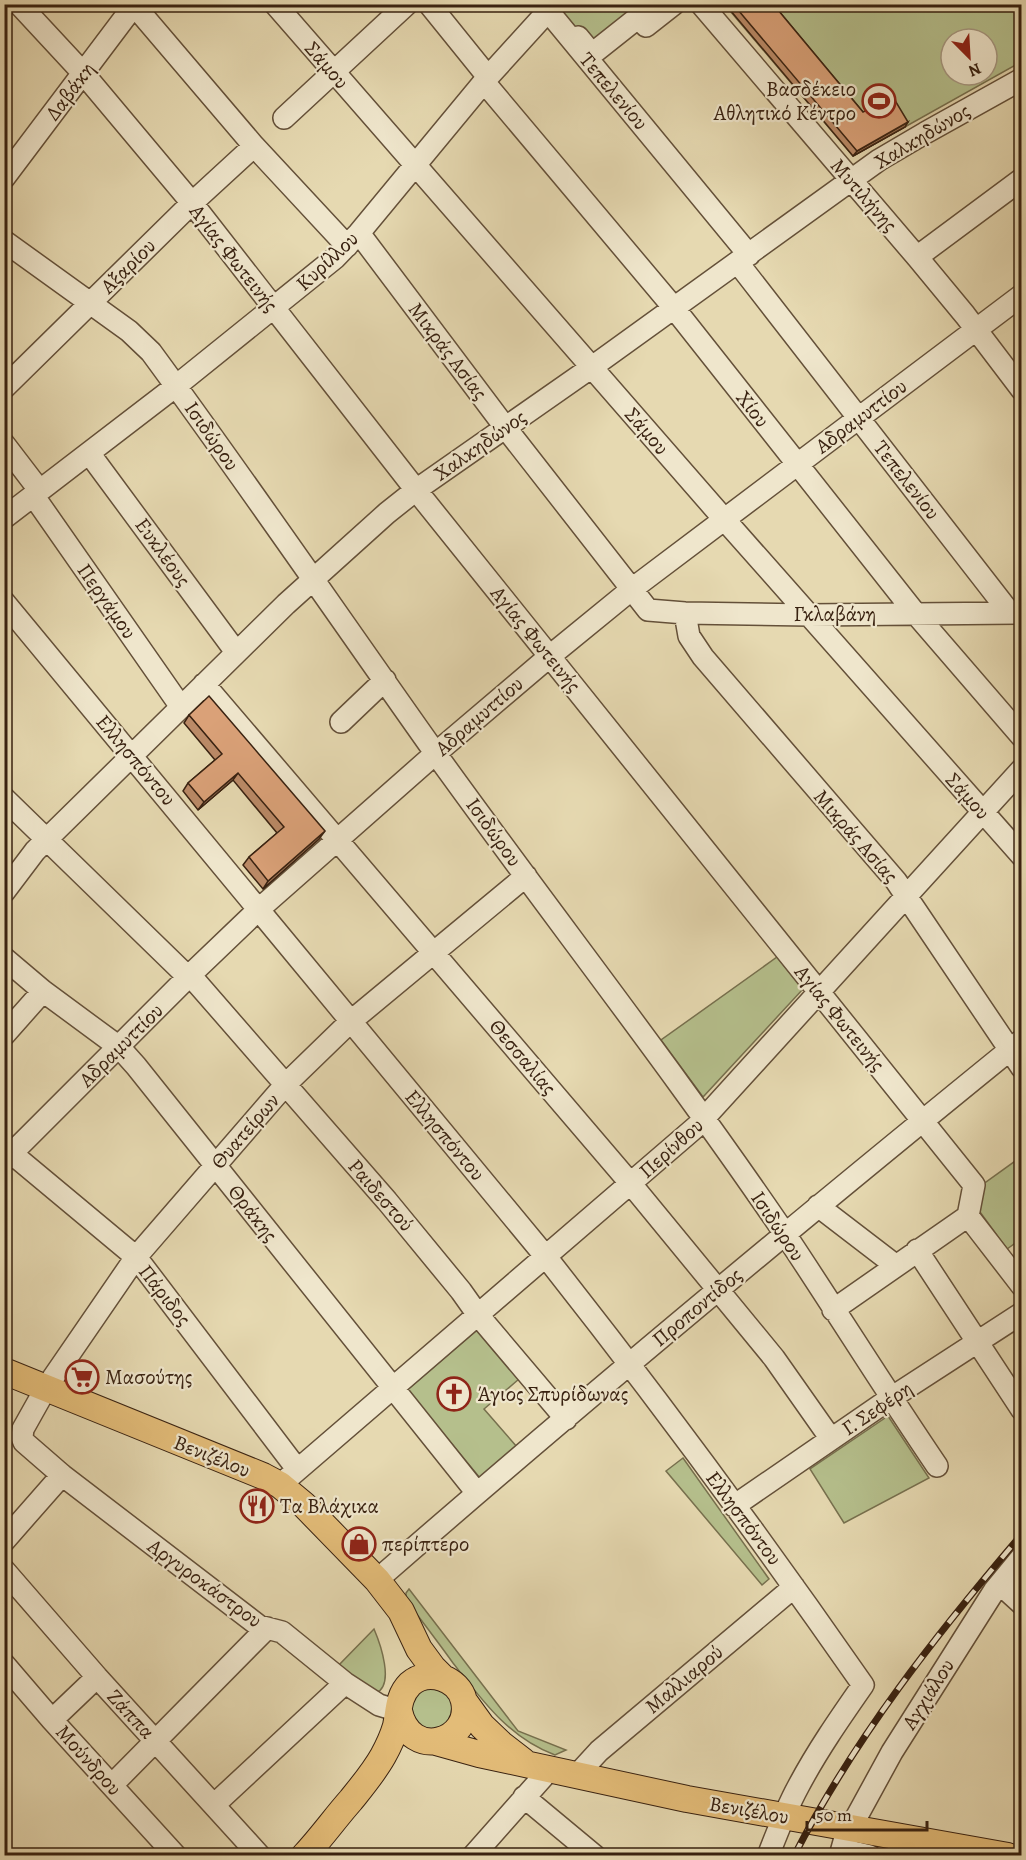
<svg xmlns="http://www.w3.org/2000/svg" width="1026" height="1860" viewBox="0 0 1026 1860" font-family="Alegreya,serif">
<style>
.green{fill:#b5bf8c;stroke:#77704e;stroke-width:1.5;fill-rule:evenodd}
.lines{fill:none;stroke-linecap:round;stroke-linejoin:round}
.minor-casing{stroke:#645039;stroke-width:24}
.major-casing{stroke:#392211;stroke-width:28}
.minor{stroke:#efe6cc;stroke-width:21}
.major{stroke:#e3bc78;stroke-width:26}
.rail-casing{stroke:#392211;stroke-width:7}
.rail{stroke:#efe6cc;stroke-width:4.5;stroke-dasharray:14;stroke-linecap:butt}
.wall{fill:#bb8a67;stroke:#392211;stroke-width:1.5}
.shaded-wall{fill:#997154;stroke:#392211;stroke-width:1.5}
.building{fill:#daa178;stroke:#392211;stroke-width:1.5}
.labels{text-anchor:middle;dominant-baseline:central;stroke-width:4.5;stroke-linejoin:round;paint-order:stroke}
.street-label{font-size:21px;fill:#392211;stroke:#efe6cc}
.poi-label{font-size:21px;fill:#392211;stroke:#efe6cc;text-anchor:start}
</style>
<rect width="100%" height="100%" fill="#e6d9b1"/>
<filter id="stains"><feTurbulence type="fractalNoise" baseFrequency=".00333" numOctaves="4"/><feColorMatrix values="0 0 0 0 .2 0 0 0 0 .09 0 0 0 0 .02 0 0 0 .5 -.17"/></filter>
<radialGradient id="worn" r=".72"><stop offset=".6" stop-color="#630" stop-opacity="0"/><stop offset="1" stop-color="#630" stop-opacity=".3"/></radialGradient>
<path class="green" d="M 564,5 L 651,5 L 593,50 L 561,12 Z
M 725,5 L 1016,5 L 1021,12 L 1021,62 L 853,156 ZM 951,39 L 987,39 L 987,75 L 951,75 Z
M 777,957 L 803,989 L 703,1097 L 661,1040 Z
M 1018,1159 L 1022,1164 L 1021,1239 L 1007,1249 L 980,1212 L 982,1185 Z
M 477,1330 L 519,1379 L 484,1409 L 517,1447 L 480,1478 L 407,1390 Z
M 888,1416 L 929,1478 L 844,1523 L 810,1469 Z
M 683,1458 L 769,1579 L 762,1585 L 666,1471 Z
M 409,1589 L 518,1731 L 566,1750 L 555,1755 C 509,1738 482,1700 453,1663 C 438,1642 422,1621 406,1600 L 406,1593 Z
M 374,1629 C 380,1643 395,1685 376,1693 L 338,1666 Z
M 435,1686 L 453,1698 L 453,1719 L 436,1732 L 414,1724 L 410,1701 L 413,1694 Z"/>
<g class="lines">
<g class="minor-casing">
<path id="minor" d="M 19,4 L 83,73 L 192,203 L 416,490 L 974,1185 L 968,1216 L 1022,1286
M 133,4 L 254,146 L 347,246
M 275,4 L 724,519 L 1022,856
M 429,4 L 488,77
M 701,4 L 917,257 L 965,315 L 1022,390
M 548,11 L 749,255
M 646,26 L 674,4
M 578,37 L 592,54 L 655,4
M 484,82 L 674,308 L 915,613 L 1022,737
M 284,118 L 407,4
M 4,178 L 135,4
M 359,233 L 505,427 L 648,610 L 685,613 L 809,615 L 1022,613
M 4,241 L 129,331 L 151,352 C 248,484 341,620 436,754 C 551,914 672,1068 783,1231 C 835,1309 884,1388 937,1466
M 917,257 L 1022,179
M 738,263 L 1010,613
M 4,388 L 192,203 L 254,146
M 4,444 L 40,491
M 89,453 L 236,652
M 33,495 L 181,707
M 4,518 L 176,386 L 335,258 L 359,233 L 488,77 L 548,11 L 551,4
M 4,602 L 546,1257 C 656,1396 762,1540 863,1685 C 840,1718 817,1751 798,1787 C 786,1809 777,1833 768,1856
M 685,613 L 689,636 L 703,657 L 896,881 L 1022,1068
M 204,684 L 631,1184 L 774,1358 L 831,1439
M 341,722 L 385,680
M 4,798 L 188,977
M 4,892 L 35,851 L 47,839 L 286,604 L 387,513 L 416,490 L 592,367 L 879,160 L 925,133 L 1022,79
M 4,958 L 43,991 L 119,1047 L 136,1066 L 477,1493
M 190,975 L 387,1201 L 461,1291 L 478,1315 L 566,1419
M 4,1035 L 43,991
M 4,1147 L 136,1257 L 297,1469
M 4,1161 L 188,977 L 259,909 L 436,753 L 550,656 L 632,589 L 1022,295
M 818,1206 L 895,1265
M 917,1250 L 1022,1410
M 833,1310 L 968,1216
M 280,1485 L 697,1126 L 1022,769
M 734,1506 L 891,1398 L 1022,1313
M 4,1541 L 62,1475
M 4,1570 L 97,1677 L 260,1856
M 377,1580 C 588,1396 804,1217 1022,1040
M 1000,1584 L 1022,1604
M 4,1664 L 52,1720 L 176,1856
M 399,1711 L 379,1705 L 345,1683 L 282,1632 L 259,1626 L 62,1475 L 24,1442 L 22,1437 L 23,1429 L 46,1388 L 136,1257 L 285,1085 L 350,1022 L 526,876
M 52,1720 L 97,1677
M 577,1775 L 599,1751 L 794,1587
M 112,1785 L 267,1628
M 524,1797 L 595,1856
M 215,1804 L 345,1683
M 853,1852 L 870,1856
M 473,1856 L 550,1769
M 840,1856 L 845,1838 L 892,1752 L 994,1591 L 1022,1557"/>
</g>
<g class="major-casing">
<path id="major" d="M 4,1371 L 263,1476 L 280,1485 L 304,1505 L 377,1580 L 401,1611 L 419,1649 L 433,1668 L 443,1678
M 464,1701 L 482,1726 L 501,1744 L 523,1761
M 436,1742 L 479,1754 L 687,1799 L 1008,1856
M 304,1856 C 321,1838 335,1818 351,1800 C 363,1785 374,1772 383,1756 C 388,1747 393,1736 396,1726 C 399,1711 398,1696 410,1684 C 428,1668 459,1678 464,1701 C 473,1742 410,1762 399,1711"/>
</g>
<use href="#minor" class="minor"/>
<use href="#major" class="major"/>
<g class="rail-casing">
<path id="rail" d="M 794,1856 C 855,1737 936,1635 1022,1534"/>
</g>
<use href="#rail" class="rail"/>
</g>
<path class="wall" d="M 725,4 L 773,4 L 863,112 L 905,127 L 853,156 Z
M 189,715 L 319,839 L 263,889 L 243,865 L 249,857 L 277,833 L 233,780 L 198,810 L 183,791 L 188,783 L 215,760 L 184,723 Z"/>
<path class="shaded-wall" d="M 908,122 L 905,127 L 853,156 L 857,151 Z
M 238,773 L 233,780 L 198,810 L 204,802 Z
M 325,831 L 319,839 L 263,889 L 268,881 Z"/>
<path class="building" d="M 733,4 L 773,4 L 863,112 L 893,97 L 908,122 L 857,151 Z
M 209,696 L 325,831 L 268,881 L 249,857 L 284,827 L 238,773 L 204,802 L 188,783 L 222,754 L 189,715 Z"/>
<defs>
<g id="stadium-ring" transform="scale(1.725)"><circle r="9.5" fill="#efe6cc" stroke="#8f2418" stroke-width="1.5"/><path d="M0-5a6.5 5 0 1 0 0 10a6.5 5 0 1 0 0-10ZM-3.5-1.8h7v3.6h-7Z" fill="#8f2418"/></g>
<g id="supermarket-ring" transform="scale(1.725)"><circle r="9.5" fill="#efe6cc" stroke="#8f2418" stroke-width="1.5"/><path d="M-6-5.5h2.5l.6 2H6L4.5 2H-2.5L-4.4-4H-6ZM-1.5 3.2a1.3 1.3 0 1 0 .1 0ZM3 3.2a1.3 1.3 0 1 0 .1 0Z" fill="#8f2418"/></g>
<g id="church-ring" transform="scale(1.725)"><circle r="9.5" fill="#efe6cc" stroke="#8f2418" stroke-width="1.5"/><path d="M-1.2-6h2.4v3.5h3.3v2.4h-3.3V6h-2.4V-.1h-3.3v-2.4h3.3Z" fill="#8f2418"/></g>
<g id="restaurant-ring" transform="scale(1.725)"><circle r="9.5" fill="#efe6cc" stroke="#8f2418" stroke-width="1.5"/><path d="M-5-6h1v4h1v-4h1v4h1v-4h1v5L-1.5 .5V6h-2V.5L-5-1ZM5-6V6H3V1.5H1.5Q1.5-4 5-6Z" fill="#8f2418"/></g>
<g id="shop-ring" transform="scale(1.725)"><circle r="9.5" fill="#efe6cc" stroke="#8f2418" stroke-width="1.5"/><path d="M-5-2.5h2.3a2.7 3.5 0 0 1 5.4 0H5L5.5 6h-11ZM-1.5-2.5h3a1.5 2.3 0 0 0-3 0Z" fill="#8f2418"/></g>
</defs>
<g fill-rule="evenodd">
<use href="#stadium-ring" x="879" y="101"/>
<use href="#supermarket-ring" x="82" y="1377"/>
<use href="#church-ring" x="454" y="1394"/>
<use href="#restaurant-ring" x="257" y="1506"/>
<use href="#shop-ring" x="359" y="1544"/>
</g>
<g class="labels">
<g class="street-label">
<text transform="translate(327 65) rotate(49)">Σάμου</text>
<text transform="translate(70 91) rotate(-53)">Δαβάκη</text>
<text transform="translate(614 91) rotate(50)">Τεπελενίου</text>
<text transform="translate(922 136) rotate(-31)">Χαλκηδώνος</text>
<text transform="translate(864 195) rotate(49)">Μυτιλήνης</text>
<text transform="translate(234 258) rotate(52)">Αγίας Φωτεινής</text>
<text transform="translate(327 261) rotate(-43)">Κυρίλλου</text>
<text transform="translate(128 266) rotate(-45)">Αξαρίου</text>
<text transform="translate(448 351) rotate(53)">Μικράς Ασίας</text>
<text transform="translate(753 409) rotate(52)">Χίου</text>
<text transform="translate(861 416) rotate(-37)">Αδραμυττίου</text>
<text transform="translate(647 431) rotate(49)">Σάμου</text>
<text transform="translate(212 436) rotate(55)">Ισιδώρου</text>
<text transform="translate(480 445) rotate(-35)">Χαλκηδώνος</text>
<text transform="translate(907 480) rotate(52)">Τεπελενίου</text>
<text transform="translate(163 552) rotate(54)">Ευκλέους</text>
<text transform="translate(107 601) rotate(55)">Περγάμου</text>
<text x="835" y="614">Γκλαβάνη</text>
<text transform="translate(536 639) rotate(51)">Αγίας Φωτεινής</text>
<text transform="translate(479 716) rotate(-41)">Αδραμυττίου</text>
<text transform="translate(136 760) rotate(50)">Ελλησπόντου</text>
<text transform="translate(968 796) rotate(48)">Σάμου</text>
<text transform="translate(494 832) rotate(54)">Ισιδώρου</text>
<text transform="translate(856 836) rotate(49)">Μικράς Ασίας</text>
<text transform="translate(840 1018) rotate(51)">Αγίας Φωτεινής</text>
<text transform="translate(121 1045) rotate(-45)">Αδραμυττίου</text>
<text transform="translate(523 1057) rotate(50)">Θεσσαλίας</text>
<text transform="translate(245 1131) rotate(-49)">Θυατείρων</text>
<text transform="translate(445 1135) rotate(50)">Ελλησπόντου</text>
<text transform="translate(671 1148) rotate(-42)">Περίνθου</text>
<text transform="translate(381 1195) rotate(49)">Ραιδεστού</text>
<text transform="translate(253 1213) rotate(52)">Θράκης</text>
<text transform="translate(778 1226) rotate(56)">Ισιδώρου</text>
<text transform="translate(165 1295) rotate(52)">Πάριδος</text>
<text transform="translate(697 1307) rotate(-40)">Προποντίδος</text>
<text transform="translate(877 1408) rotate(-34)">Γ. Σεφέρη</text>
<text transform="translate(212 1456) rotate(22)">Βενιζέλου</text>
<text transform="translate(744 1518) rotate(53)">Ελλησπόντου</text>
<text transform="translate(205 1583) rotate(36)">Αργυροκάστρου</text>
<text transform="translate(684 1679) rotate(-40)">Μαλλιαρού</text>
<text transform="translate(928 1694) rotate(-58)">Αγχιάλου</text>
<text transform="translate(131 1714) rotate(47)">Ζάππα</text>
<text transform="translate(89 1760) rotate(48)">Μούνδρου</text>
<text transform="translate(749 1810) rotate(10)">Βενιζέλου</text>
</g>
<g class="poi-label">
<text x="856" y="89" text-anchor="end">Βασδέκειο<tspan x="856" dy="24">Αθλητικό Κέντρο</tspan></text>
<text x="105" y="1377">Μασούτης</text>
<text x="477" y="1394">Άγιος Σπυρίδωνας</text>
<text x="280" y="1506">Τα Βλάχικα</text>
<text x="382" y="1544">περίπτερο</text>
</g>
</g>
<rect width="1026" height="1860" fill="none" stroke="#e6d9b1" stroke-width="24"/>
<rect x="6" y="6" width="1014" height="1848" fill="none" stroke="#392211" stroke-width="3"/>
<rect x="12" y="12" width="1002" height="1836" fill="none" stroke="#392211" stroke-width="1.5"/>
<g transform="translate(969 57) rotate(156)"><circle r="28" fill="#efe6cc" stroke="#a69881" stroke-width="1.5"/>
<path d="M0-4.5L10 22L0 15L-10 22Z" fill="#8f2418"/>
<text y="-9" font-size="16" font-weight="bold" text-anchor="middle" fill="#392211">N</text>
</g>
<path d="M807 1821v9h120v-9" fill="none" stroke="#392211" stroke-width="3"/>
<text x="816" y="1821" font-size="18" fill="#392211" stroke="#efe6cc" stroke-width="4.5" paint-order="stroke">50 m</text>
<rect width="100%" height="100%" filter="url(#stains)"/>
<rect width="100%" height="100%" fill="url(#worn)"/>
</svg>
